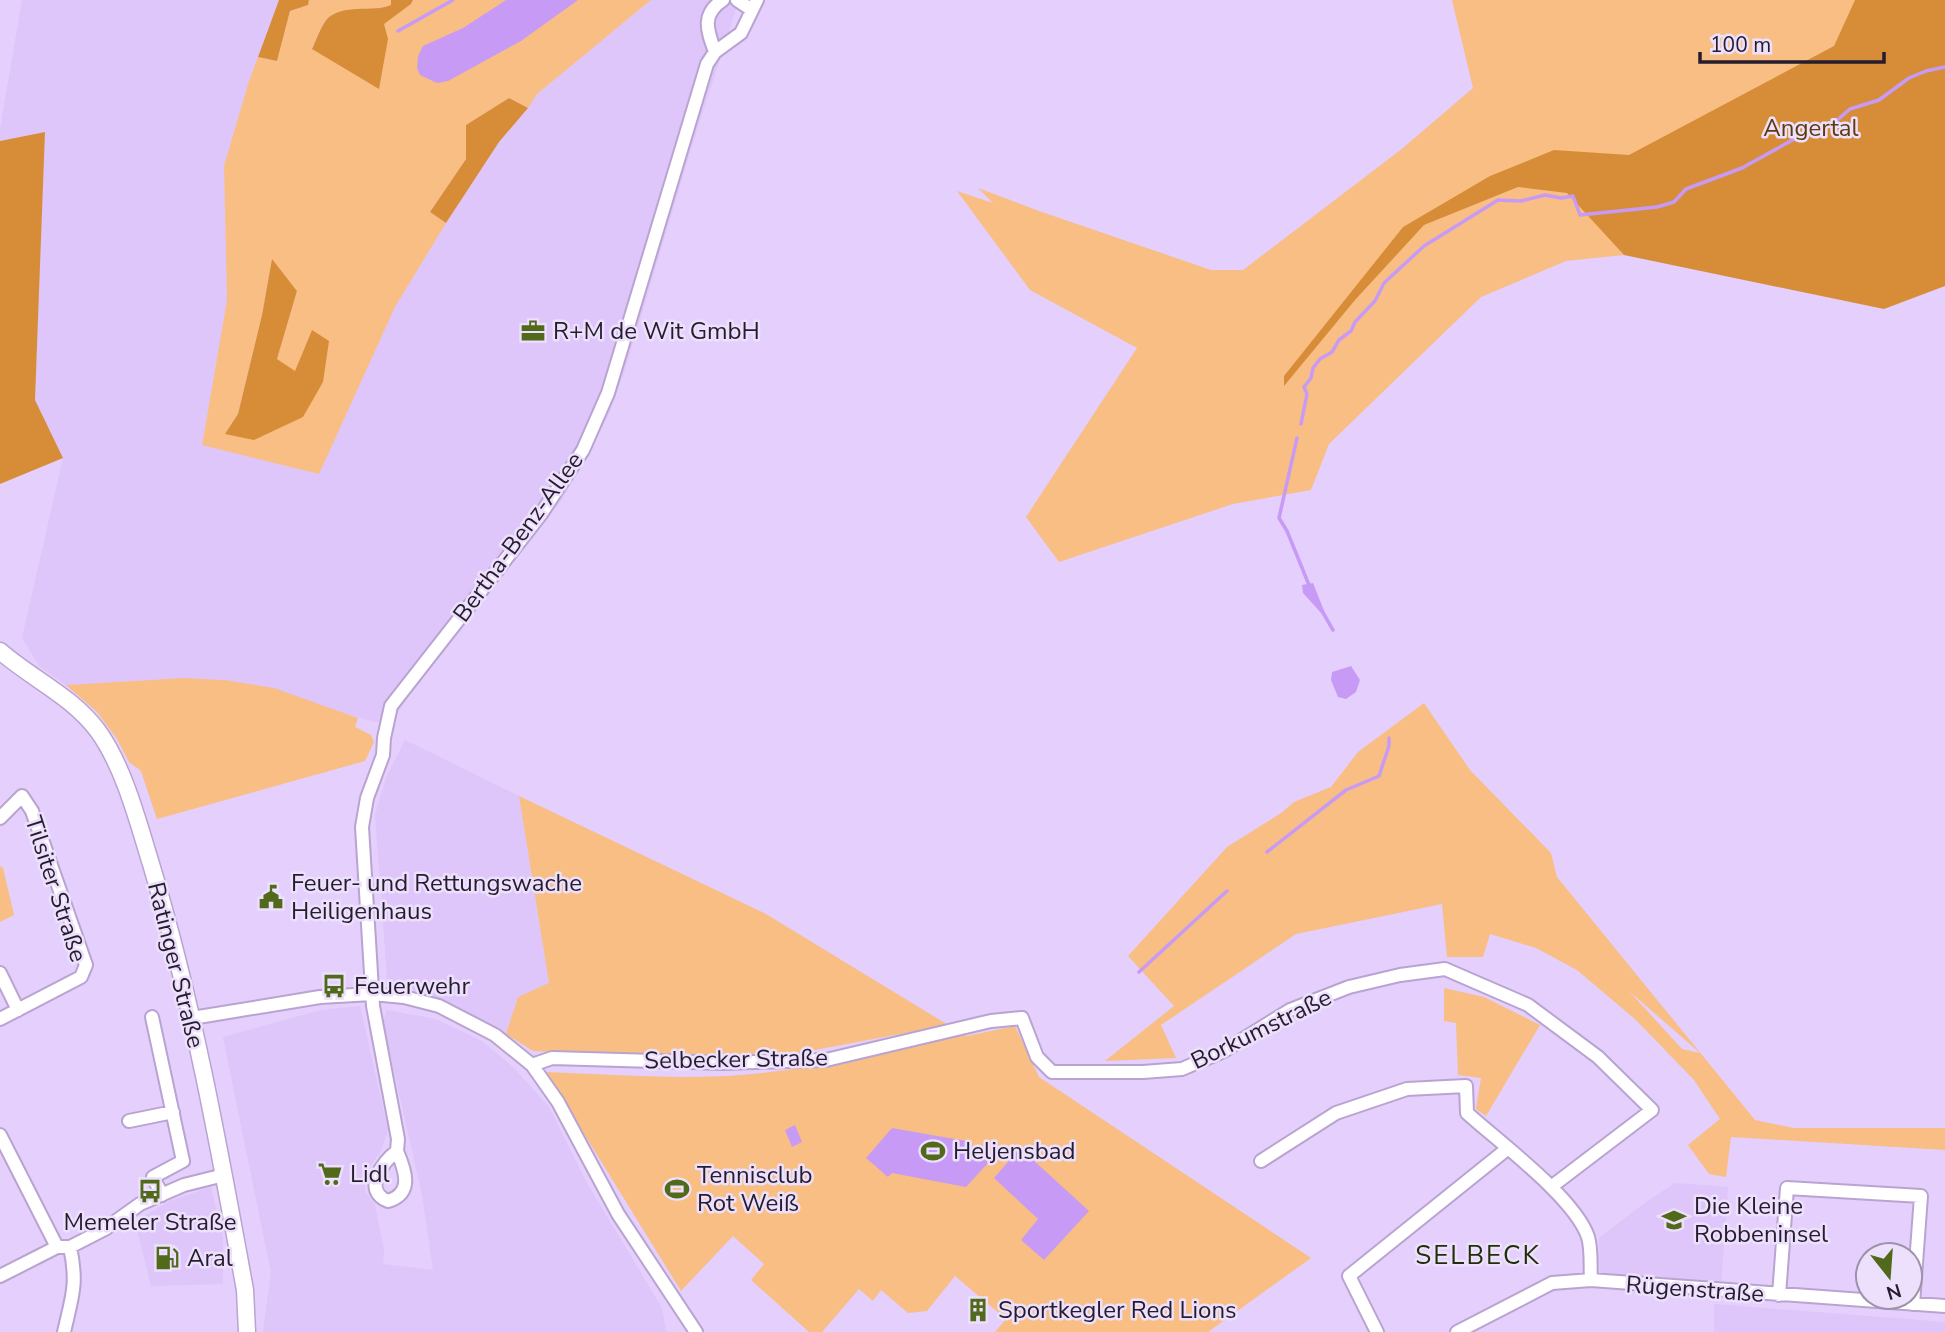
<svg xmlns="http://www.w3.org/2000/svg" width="1945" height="1332" viewBox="0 0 1945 1332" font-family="'Nunito Sans',sans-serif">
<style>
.built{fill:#dec5fa}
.green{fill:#f8be83;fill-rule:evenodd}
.forest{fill:#d78d38}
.water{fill:#c79bf5}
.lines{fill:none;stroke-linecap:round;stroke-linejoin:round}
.stream{stroke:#c79bf5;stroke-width:3.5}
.minor-casing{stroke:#b9a4d1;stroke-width:16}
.major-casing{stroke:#b9a4d1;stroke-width:19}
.minor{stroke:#fff;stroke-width:12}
.major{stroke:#fff;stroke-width:16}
.labels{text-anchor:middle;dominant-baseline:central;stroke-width:5;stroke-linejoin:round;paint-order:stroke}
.park-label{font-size:24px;fill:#5f3a0b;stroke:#ede0fc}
.poi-label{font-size:24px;fill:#251d2e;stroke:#ede0fc;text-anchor:start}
.street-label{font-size:24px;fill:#251d2e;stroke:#ede0fc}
.neighbourhood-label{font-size:26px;letter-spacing:2px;fill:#222e09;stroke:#ede0fc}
</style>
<rect width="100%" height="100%" fill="#e4cffd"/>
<path class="built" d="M 22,0 L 279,0 L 248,84 L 224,166 L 227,300 L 202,444 L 319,474 L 395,307 L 470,183 L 499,142 L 537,94 L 651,0 L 739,0 L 692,146 L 625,370 L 609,414 L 561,501 L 407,699 L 394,718 L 375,722 L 224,680 L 184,678 L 66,685 L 40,667 L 22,638 L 63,458 L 35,400 L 45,132 L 0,141 L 0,129 Z
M 405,740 L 519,796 L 549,984 L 518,997 L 506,1034 L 387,978 L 375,815 L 387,775 Z
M 360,1006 L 388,1130 L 381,1151 L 369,1168 L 365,1178 L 365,1192 L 375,1205 L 384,1250 L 383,1264 L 433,1270 L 422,1195 L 383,1022 L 387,1010 L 436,1019 L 482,1041 L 513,1067 L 549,1107 L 587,1183 L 662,1308 L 666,1331 L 670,1332 L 263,1332 L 271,1273 L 223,1037 L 321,1010 Z
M 1675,1183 L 1728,1187 L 1721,1286 L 1602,1276 L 1600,1270 L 1599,1238 L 1646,1202 Z
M 211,1187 L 223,1237 L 223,1284 L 151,1286 L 135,1221 L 172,1200 Z
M 1714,1304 L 1945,1322 L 1945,1332 L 1714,1332 Z"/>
<path class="green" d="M 309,0 L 391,0 L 391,5 C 372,13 343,4 327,19 C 321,25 316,40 312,48 L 383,24 L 411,4 L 413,0 L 651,0 L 537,94 L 528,108 L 509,98 L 466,125 L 466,159 L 430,212 L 446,223 L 395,307 L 319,474 L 202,445 L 227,300 L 224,166 L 248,84 L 258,57 L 277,61 L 290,11 L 308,5 ZM 272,260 L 297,291 L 277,359 L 295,372 L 312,330 L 303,417 L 226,434 L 238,414 L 262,315 Z
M 1452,0 L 1945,0 L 1616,246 L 1624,255 L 1566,261 L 1481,297 L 1329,444 L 1311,490 L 1233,504 L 1059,562 L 1026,517 L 1137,348 L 1030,290 L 957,191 L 993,203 L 978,188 L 1039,211 L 1211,270 L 1243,270 L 1403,148 L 1473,88 Z
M 184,678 L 224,680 L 274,688 L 358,718 L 355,727 L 371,735 L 374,742 L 365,761 L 157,819 L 141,771 L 129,762 L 117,739 L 97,712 L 66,685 Z
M 1424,703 L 1470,770 L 1551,853 L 1557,877 L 1755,1120 L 1794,1128 L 1945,1128 L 1945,1150 L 1731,1137 L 1726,1177 L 1709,1174 L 1688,1145 L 1720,1119 L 1694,1080 L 1636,1020 L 1577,970 L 1536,948 L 1490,934 L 1483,957 L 1447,957 L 1442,904 L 1296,934 L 1161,1025 L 1176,1058 L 1105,1061 L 1174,1006 L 1128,956 L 1227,847 L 1281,813 L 1294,802 L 1331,787 L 1358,752 ZM 1629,991 L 1699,1052 L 1699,1053 L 1682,1049 Z
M 519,796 L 766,914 L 948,1025 L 799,1053 L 668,1056 L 533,1051 L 506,1034 L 518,997 L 549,983 Z
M 0,866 L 3,868 L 14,915 L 0,922 Z
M 1444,988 L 1484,997 L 1540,1025 L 1486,1116 L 1476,1109 L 1481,1078 L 1458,1075 L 1456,1023 L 1444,1021 Z
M 1015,1026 L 1039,1077 L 1311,1258 L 1208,1332 L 995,1332 L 1006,1319 L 955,1276 L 927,1311 L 908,1313 L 881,1290 L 873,1301 L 859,1289 L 822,1332 L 809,1332 L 751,1280 L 764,1264 L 733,1236 L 681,1291 L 546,1072 C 610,1074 676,1080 740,1075 C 813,1070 884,1050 955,1032 L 967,1036 Z"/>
<path class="forest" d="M 279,0 L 309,0 L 308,5 L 290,11 L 277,61 L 258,57 Z
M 391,0 L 413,0 L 411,4 L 384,24 L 388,39 L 379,89 L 312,49 C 316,40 321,26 327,19 C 343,3 372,13 391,5 Z
M 1855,0 L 1945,0 L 1945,286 L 1884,309 L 1624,255 L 1567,193 L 1518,187 L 1424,225 L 1355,300 L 1284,386 L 1284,376 L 1403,227 L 1490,176 L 1554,150 L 1629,155 L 1834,46 Z
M 509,98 L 528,108 L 499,142 L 446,223 L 430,212 L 466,159 L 466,125 Z
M 45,132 L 35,400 L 63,458 L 0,484 L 0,141 Z
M 272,259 L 297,291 L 277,359 L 295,371 L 312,330 L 329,341 L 323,382 L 303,417 L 254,440 L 225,434 L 238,414 L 262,315 Z"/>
<path class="water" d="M 506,0 L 578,0 L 521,41 L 448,81 L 437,83 L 420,75 L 417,68 L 418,56 L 423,46 L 463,28 Z
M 1313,583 L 1325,613 L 1322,614 L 1303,593 L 1302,585 Z
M 1351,666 L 1360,680 L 1356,692 L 1346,699 L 1338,697 L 1331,680 L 1332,672 Z
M 795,1125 L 802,1142 L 792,1147 L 785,1130 Z
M 892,1128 L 966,1141 L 989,1162 L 966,1187 L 892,1173 L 888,1177 L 866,1158 Z
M 1020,1148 L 1089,1211 L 1044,1260 L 1021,1240 L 1038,1219 L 994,1178 Z"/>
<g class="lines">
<path class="stream" d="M 398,31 L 453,0
M 1301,424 L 1307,394 L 1304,387 L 1311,378 L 1313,368 L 1320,359 L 1332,352 L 1339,340 L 1351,331 L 1355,322 L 1375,301 L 1384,283 L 1424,246 L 1498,200 L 1521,201 L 1545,195 L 1561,198 L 1573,196 L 1580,215 L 1657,207 L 1674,202 L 1686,189 L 1742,168 L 1798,137 L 1835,122 L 1850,109 L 1879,100 L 1909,78 L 1926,71 L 1945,67
M 1297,438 L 1279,518 L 1287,531 L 1309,585
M 1322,611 L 1333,630
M 1267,852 L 1346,790 L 1379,776 L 1389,746 L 1389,738
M 1139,972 L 1227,891"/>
<g class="minor-casing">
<path id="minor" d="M 737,0 L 752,10
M 715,52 C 707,30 701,14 723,0
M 0,818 L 22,796 L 32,811 L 86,965 L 81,977 L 0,1019
M 0,973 L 18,1010
M 152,1017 L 183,1161 L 153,1177 L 162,1195
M 192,1018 L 320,997 L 372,994 L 404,997 L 439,1006 L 495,1035 L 532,1065 L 558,1102 L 618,1214 L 696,1332
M 532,1065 L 552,1058 L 723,1063 L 826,1060 L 991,1021 L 1022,1018 L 1037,1057 L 1052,1072 L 1143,1072 L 1182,1069 L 1224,1051 L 1290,1010 L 1349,987 L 1400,975 L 1445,969 L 1528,1005 L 1598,1057 L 1652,1110 L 1551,1187
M 129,1121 L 173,1112
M 0,1135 L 57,1247
M 397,1151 L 398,1139 L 373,1006 L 362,827 L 367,798 L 383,755 L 384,738 L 391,706 L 541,514 L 583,450 L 608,393 L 707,64 L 715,52 L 741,33 L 757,0
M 397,1151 C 405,1170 414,1193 388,1201 C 362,1191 382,1162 397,1151 Z
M 1261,1161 L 1336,1113 L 1407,1089 L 1466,1086 L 1467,1113 C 1499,1142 1575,1198 1588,1237 C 1592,1250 1590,1267 1591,1280
M 0,1276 L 57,1247 L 70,1247 L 105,1229 L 140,1204 L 184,1185 L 224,1175
M 1779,1295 L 1787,1188 L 1921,1196 L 1913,1304
M 64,1332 C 72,1297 78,1284 70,1247
M 1377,1332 L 1349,1276 L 1507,1149
M 1457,1332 L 1552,1283 L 1591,1280 L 1945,1306"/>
</g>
<g class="major-casing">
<path id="major" d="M 0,651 C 32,679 72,696 98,731 C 124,767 138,822 151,864 C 193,1003 219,1147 245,1290 L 247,1332"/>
</g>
<use href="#minor" class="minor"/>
<use href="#major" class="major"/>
</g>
<defs>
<g id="office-bare" transform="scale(1.89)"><path d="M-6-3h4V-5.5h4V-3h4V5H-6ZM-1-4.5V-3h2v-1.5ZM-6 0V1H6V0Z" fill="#50691a" stroke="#ede0fc" stroke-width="2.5" paint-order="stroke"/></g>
<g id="civic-bare" transform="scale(1.89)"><path d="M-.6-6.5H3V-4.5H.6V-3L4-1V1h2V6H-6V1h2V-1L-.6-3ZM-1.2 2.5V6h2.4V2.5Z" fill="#50691a" stroke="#ede0fc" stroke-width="2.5" paint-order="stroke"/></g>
<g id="bus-bare" transform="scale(1.89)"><path d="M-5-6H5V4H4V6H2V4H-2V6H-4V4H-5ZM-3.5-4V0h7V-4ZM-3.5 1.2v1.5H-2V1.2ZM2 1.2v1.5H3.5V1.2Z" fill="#50691a" stroke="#ede0fc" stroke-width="2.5" paint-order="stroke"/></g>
<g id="stadium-bare" transform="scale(1.89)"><path d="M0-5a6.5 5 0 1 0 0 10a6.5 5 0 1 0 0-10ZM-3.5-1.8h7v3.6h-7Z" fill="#50691a" stroke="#ede0fc" stroke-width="2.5" paint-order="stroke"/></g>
<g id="supermarket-bare" transform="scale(1.89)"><path d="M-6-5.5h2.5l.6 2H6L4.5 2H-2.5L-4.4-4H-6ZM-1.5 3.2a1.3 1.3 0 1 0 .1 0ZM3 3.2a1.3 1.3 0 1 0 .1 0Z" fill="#50691a" stroke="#ede0fc" stroke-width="2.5" paint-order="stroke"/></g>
<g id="school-bare" transform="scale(1.89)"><path d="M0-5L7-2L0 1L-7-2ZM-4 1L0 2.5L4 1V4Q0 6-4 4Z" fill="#50691a" stroke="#ede0fc" stroke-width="2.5" paint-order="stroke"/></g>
<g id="fuel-bare" transform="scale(1.89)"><path d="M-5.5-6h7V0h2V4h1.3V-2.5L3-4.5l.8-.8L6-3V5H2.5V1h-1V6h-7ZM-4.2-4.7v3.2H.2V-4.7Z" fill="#50691a" stroke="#ede0fc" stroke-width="2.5" paint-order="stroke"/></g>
<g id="building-bare" transform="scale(1.89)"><path d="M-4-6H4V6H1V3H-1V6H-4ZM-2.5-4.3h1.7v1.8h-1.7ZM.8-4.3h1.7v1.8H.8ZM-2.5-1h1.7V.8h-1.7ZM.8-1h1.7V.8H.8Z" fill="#50691a" stroke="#ede0fc" stroke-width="2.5" paint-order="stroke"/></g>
</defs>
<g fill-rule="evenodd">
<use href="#office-bare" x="533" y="331"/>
<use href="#civic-bare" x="271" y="897"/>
<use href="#bus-bare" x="334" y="986"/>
<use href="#stadium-bare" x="933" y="1151"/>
<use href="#supermarket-bare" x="330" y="1174"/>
<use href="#stadium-bare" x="677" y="1189"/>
<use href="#bus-bare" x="150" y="1191"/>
<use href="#school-bare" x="1674" y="1220"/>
<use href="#fuel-bare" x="167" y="1258"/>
<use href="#building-bare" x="978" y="1310"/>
</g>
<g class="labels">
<g class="park-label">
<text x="1811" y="128">Angertal</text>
</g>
<g class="poi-label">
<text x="553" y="331">R+M de Wit GmbH</text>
<text x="291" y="883">Feuer- und Rettungswache<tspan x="291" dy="28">Heiligenhaus</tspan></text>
<text x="354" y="986">Feuerwehr</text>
<text x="953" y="1151">Heljensbad</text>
<text x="350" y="1174">Lidl</text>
<text x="697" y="1175">Tennisclub<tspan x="697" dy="28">Rot Weiß</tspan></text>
<text x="1694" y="1206">Die Kleine<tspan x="1694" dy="28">Robbeninsel</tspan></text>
<text x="150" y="1222" text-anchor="middle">Memeler Straße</text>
<text x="187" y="1258">Aral</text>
<text x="998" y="1310">Sportkegler Red Lions</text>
</g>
<g class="street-label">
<text transform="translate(518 537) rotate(-54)">Bertha-Benz-Allee</text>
<text transform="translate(56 889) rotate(72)">Tilsiter Straße</text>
<text transform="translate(176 965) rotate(76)">Ratinger Straße</text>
<text transform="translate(1261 1029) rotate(-26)">Borkumstraße</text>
<text transform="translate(736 1059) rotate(-1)">Selbecker Straße</text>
<text transform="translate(1695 1289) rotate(4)">Rügenstraße</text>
</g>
<g class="neighbourhood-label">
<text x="1478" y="1255">SELBECK</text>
</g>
</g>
<g transform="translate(1889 1276) rotate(163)"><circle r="33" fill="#ede0fc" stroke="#9d92aa" stroke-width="2"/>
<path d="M0-5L12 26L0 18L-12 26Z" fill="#50691a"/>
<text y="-10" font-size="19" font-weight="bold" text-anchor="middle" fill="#251d2e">N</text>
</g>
<path d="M1700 52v10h184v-10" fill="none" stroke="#251d2e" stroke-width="3.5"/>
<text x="1710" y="52" font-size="21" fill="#251d2e" stroke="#ede0fc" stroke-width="5" paint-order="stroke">100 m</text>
</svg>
